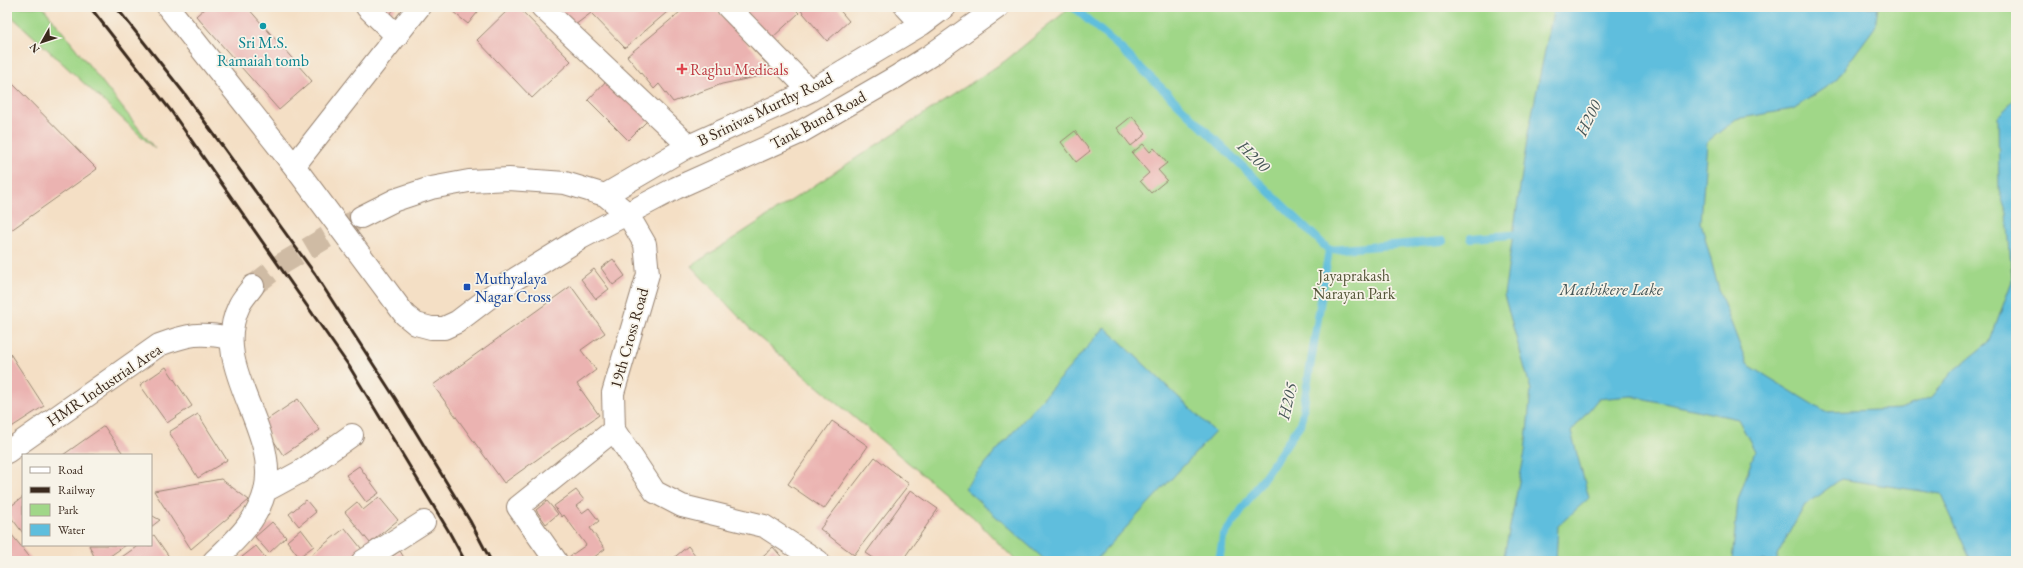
<svg xmlns="http://www.w3.org/2000/svg" width="2023" height="568" viewBox="0 0 2023 568" font-family="'EB Garamond',serif">
<style>
.green{fill:#a0d788;stroke:#6e8053}
.water{fill:#5ebedd;stroke:#4c747e}
.lines{fill:none;stroke-linecap:round;stroke-linejoin:round}
.stream{stroke:#5ebedd;stroke-width:8}
.building{fill:#ebb3b1}
.minor-tunnel{stroke:#cfbba4;stroke-width:22;stroke-dasharray:22 11;stroke-linecap:butt}
.minor-casing{stroke:#988472;stroke-width:24}
.minor{stroke:#fff;stroke-width:22}
.rail{stroke:#3b2a1e;stroke-width:3}
.culture-dot{fill:#0f9aa8;stroke:#f7f3e8;stroke-width:1.5}
.health-dot{fill:#e0444e;stroke:#f7f3e8;stroke-width:1.5}
.transit-dot{fill:#1a4fb4;stroke:#f7f3e8;stroke-width:1.5}
.labels{text-anchor:middle;dominant-baseline:central;stroke-width:3.5;stroke-linejoin:round;paint-order:stroke}
.culture-label{font-size:16px;fill:#0d838f;stroke:#f7f3e8}
.health-label{font-size:16px;fill:#be3a42;stroke:#f7f3e8;text-anchor:start}
.street-label{font-size:16px;fill:#3b2a1e;stroke:#f7f3e8}
.park-label{font-size:16px;fill:#545538;stroke:#f7f3e8}
.transit-label{font-size:16px;fill:#164399;stroke:#f7f3e8;text-anchor:start}
.water-label{font-size:17px;font-style:italic;fill:#465657;stroke:#f7f3e8}
</style>
<rect width="100%" height="100%" fill="#f7f3e8"/>
<filter id="ink" filterUnits="userSpaceOnUse"><feTurbulence type="fractalNoise" baseFrequency=".025" numOctaves="2"/><feDisplacementMap in="SourceGraphic" scale="8" xChannelSelector="R" yChannelSelector="G"/><feConvolveMatrix kernelMatrix="1 2 1 2 8 2 1 2 1" color-interpolation-filters="sRGB"/></filter>
<filter id="wash" filterUnits="userSpaceOnUse"><feTurbulence type="fractalNoise" baseFrequency=".012" numOctaves="4" result="noise"/><feDisplacementMap in="SourceGraphic" scale="16" xChannelSelector="R" yChannelSelector="G"/><feGaussianBlur stdDeviation="0.9" result="paint"/><feColorMatrix in="noise" values="0 0 0 0 0 0 0 0 0 0 0 0 0 0 0 0 0 1.4 0 .05"/><feComposite in="paint" operator="in"/></filter>
<g filter="url(#wash)">
<rect width="100%" height="100%" fill="#f4dfc5"/>
<path class="green" d="M 7,7 L 43,7 L 155,149 L 7,12 Z
M 1071,7 L 2016,7 L 2016,561 L 1016,561 L 973,517 L 756,335 L 691,266 L 1005,61 Z"/>
<path class="water" d="M 1554,7 L 1878,7 L 1875,27 L 1835,81 L 1793,109 L 1736,119 L 1707,142 L 1701,222 L 1720,294 L 1747,364 L 1825,412 L 1900,409 L 1931,397 L 1954,370 L 1990,341 L 2012,281 L 2007,213 L 1999,190 L 1998,116 L 2016,99 L 2016,561 L 1971,561 L 1941,494 L 1841,479 L 1805,505 L 1777,555 L 1777,561 L 1732,561 L 1738,500 L 1755,451 L 1738,419 L 1631,396 L 1598,399 L 1571,432 L 1589,498 L 1558,526 L 1556,561 L 1503,561 L 1525,452 L 1531,390 L 1504,295 L 1528,133 Z
M 1105,327 L 1215,432 L 1095,561 L 1046,561 L 964,488 Z"/>
<g class="lines">
<path class="stream" d="M 1073,7 L 1116,44 L 1329,250 L 1443,241
M 1471,238 L 1523,234
M 1219,561 L 1223,537 L 1301,423 L 1329,250"/>
</g>
<g id="blocks">
<path class="building" d="M 206,7 L 247,7 L 312,81 L 279,110 L 196,16 Z
M 382,7 L 396,7 L 390,14 Z
M 447,7 L 482,7 L 468,24 Z
M 511,7 L 518,7 L 571,61 L 532,98 L 477,40 Z
M 550,7 L 673,7 L 625,48 L 591,13 L 571,28 Z
M 686,7 L 714,7 L 775,73 L 722,84 L 673,102 L 659,84 L 654,89 L 627,56 Z
M 741,7 L 793,7 L 799,13 L 771,39 Z
M 798,7 L 837,7 L 849,21 L 827,41 Z
M 7,78 L 97,169 L 7,233 Z
M 609,78 L 649,119 L 628,140 L 588,100 Z
M 1132,116 L 1146,134 L 1131,146 L 1117,128 Z
M 1075,131 L 1090,151 L 1076,162 L 1061,142 Z
M 1143,144 L 1150,152 L 1154,148 L 1167,163 L 1158,170 L 1167,180 L 1151,193 L 1140,181 L 1149,173 L 1132,153 Z
M 613,259 L 625,276 L 613,285 L 601,268 Z
M 594,269 L 609,289 L 596,299 L 581,279 Z
M 571,286 L 605,333 L 581,350 L 596,370 L 577,384 L 599,415 L 504,483 L 433,385 Z
M 7,349 L 44,406 L 7,430 Z
M 166,367 L 192,406 L 167,423 L 140,385 Z
M 298,399 L 320,430 L 283,455 L 262,423 Z
M 198,414 L 227,460 L 198,478 L 169,432 Z
M 832,421 L 868,446 L 824,509 L 788,484 Z
M 104,426 L 124,455 L 63,455 Z
M 875,457 L 909,484 L 854,555 L 820,529 Z
M 359,466 L 379,493 L 366,502 L 346,475 Z
M 221,479 L 249,500 L 191,549 L 154,491 Z
M 576,490 L 584,500 L 576,506 L 582,513 L 589,508 L 599,521 L 590,528 L 605,549 L 589,561 L 563,561 L 586,545 L 564,515 L 562,517 L 554,506 Z
M 911,490 L 938,509 L 902,561 L 878,561 L 866,553 Z
M 23,497 L 23,533 L 7,512 L 7,509 Z
M 379,497 L 398,520 L 370,543 L 345,512 L 357,502 L 363,510 Z
M 306,500 L 316,512 L 299,526 L 289,514 Z
M 547,501 L 558,514 L 546,524 L 536,510 Z
M 151,515 L 160,520 L 151,527 Z
M 272,522 L 286,537 L 269,553 L 255,537 Z
M 345,528 L 365,553 L 355,561 L 317,561 L 312,554 Z
M 7,529 L 33,561 L 7,561 Z
M 301,529 L 314,546 L 299,557 L 287,541 Z
M 154,535 L 172,561 L 116,561 L 139,545 L 151,545 L 151,537 Z
M 89,545 L 126,545 L 103,561 L 96,561 Z
M 256,546 L 268,561 L 237,561 Z
M 688,546 L 700,561 L 670,561 Z
M 773,547 L 785,561 L 757,561 Z
M 400,551 L 406,561 L 385,561 Z"/>
</g>
</g>
<g filter="url(#ink)">
<use href="#blocks" fill-opacity="0" stroke="#988472" stroke-width="1"/>
<g class="lines">
<path class="minor-tunnel" d="M 253,286 L 280,265 L 361,217"/>
<g class="minor-casing">
<path id="minor" d="M 168,7 L 294,166 L 405,315 L 416,324 L 431,328 L 444,328 L 457,322 L 507,284 L 581,238 L 676,188 L 799,133 L 896,77 L 931,55 L 998,7
M 367,7 L 397,36
M 542,7 L 689,146
M 728,7 L 810,91
M 906,7 L 922,24
M 294,166 L 419,7
M 605,195 L 689,146 L 810,91 L 922,24 L 945,7
M 361,217 L 395,200 L 431,188 L 469,181 L 509,179 L 565,183 L 605,195 L 627,213 L 645,244 L 648,274 L 613,393 L 614,430 L 655,492 L 682,506 L 764,526 L 818,561
M 7,452 L 159,345 C 189,334 199,332 231,338
M 265,491 L 300,472 L 352,435
M 214,561 C 235,541 258,520 265,491 C 280,428 209,368 239,306 C 242,299 249,292 253,286
M 363,561 L 424,522
M 556,561 L 518,507 L 614,430"/>
</g>
<use href="#minor" class="minor"/>
<path class="rail" d="M 90,7 L 171,111 L 349,366 L 448,530 L 465,561
M 116,7 L 184,93 L 315,274 L 395,398 L 470,521 L 491,561"/>
</g>
</g>
<circle class="culture-dot" cx="263" cy="26" r="4"/>
<path class="health-dot" d="M680 63h4v4h4v4h-4v4h-4v-4h-4v-4h4z"/>
<rect class="transit-dot" x="463" y="283" width="8" height="8" rx="2"/>
<g class="labels">
<g class="culture-label">
<text x="263" y="42">Sri M.S.<tspan x="263" dy="18">Ramaiah tomb</tspan></text>
</g>
<g class="health-label">
<text x="690" y="69">Raghu Medicals</text>
</g>
<g class="street-label">
<text transform="translate(765 109) rotate(-26)">B Srinivas Murthy Road</text>
<text transform="translate(818 120) rotate(-28)">Tank Bund Road</text>
<text transform="translate(629 338) rotate(-74)">19th Cross Road</text>
<text transform="translate(104 385) rotate(-34)">HMR Industrial Area</text>
</g>
<g class="park-label">
<text x="1354" y="275">Jayaprakash<tspan x="1354" dy="18">Narayan Park</tspan></text>
</g>
<g class="transit-label">
<text x="475" y="278">Muthyalaya<tspan x="475" dy="18">Nagar Cross</tspan></text>
</g>
<g class="water-label">
<text transform="translate(1588 118) rotate(-64)">H200</text>
<text transform="translate(1254 156) rotate(44)">H200</text>
<text x="1611" y="289">Mathikere Lake</text>
<text transform="translate(1287 401) rotate(-77)">H205</text>
</g>
</g>
<rect width="2023" height="568" fill="none" stroke="#f7f3e8" stroke-width="24"/>
<rect x="22" y="454" width="130" height="92" fill="#f7f3e8" stroke="#aca397"/>
<rect x="30" y="467" width="20" height="6" fill="#ffffff" stroke="#aca397"/>
<text x="58" y="474" font-size="12" fill="#3b2a1e">Road</text>
<rect x="30" y="487" width="20" height="6" fill="#3b2a1e" stroke="#aca397"/>
<text x="58" y="494" font-size="12" fill="#3b2a1e">Railway</text>
<rect x="30" y="504" width="20" height="12" fill="#a0d788" stroke="#aca397"/>
<text x="58" y="514" font-size="12" fill="#3b2a1e">Park</text>
<rect x="30" y="524" width="20" height="12" fill="#5ebedd" stroke="#aca397"/>
<text x="58" y="534" font-size="12" fill="#3b2a1e">Water</text>
<g transform="translate(42 42) rotate(231)" stroke="#f7f3e8" stroke-width="3" paint-order="stroke">
<path d="M0-3L7 15L0 10L-7 15Z" fill="#3b2a1e"/>
<text y="-6" font-size="11" font-weight="bold" text-anchor="middle" fill="#3b2a1e">N</text>
</g>
</svg>
